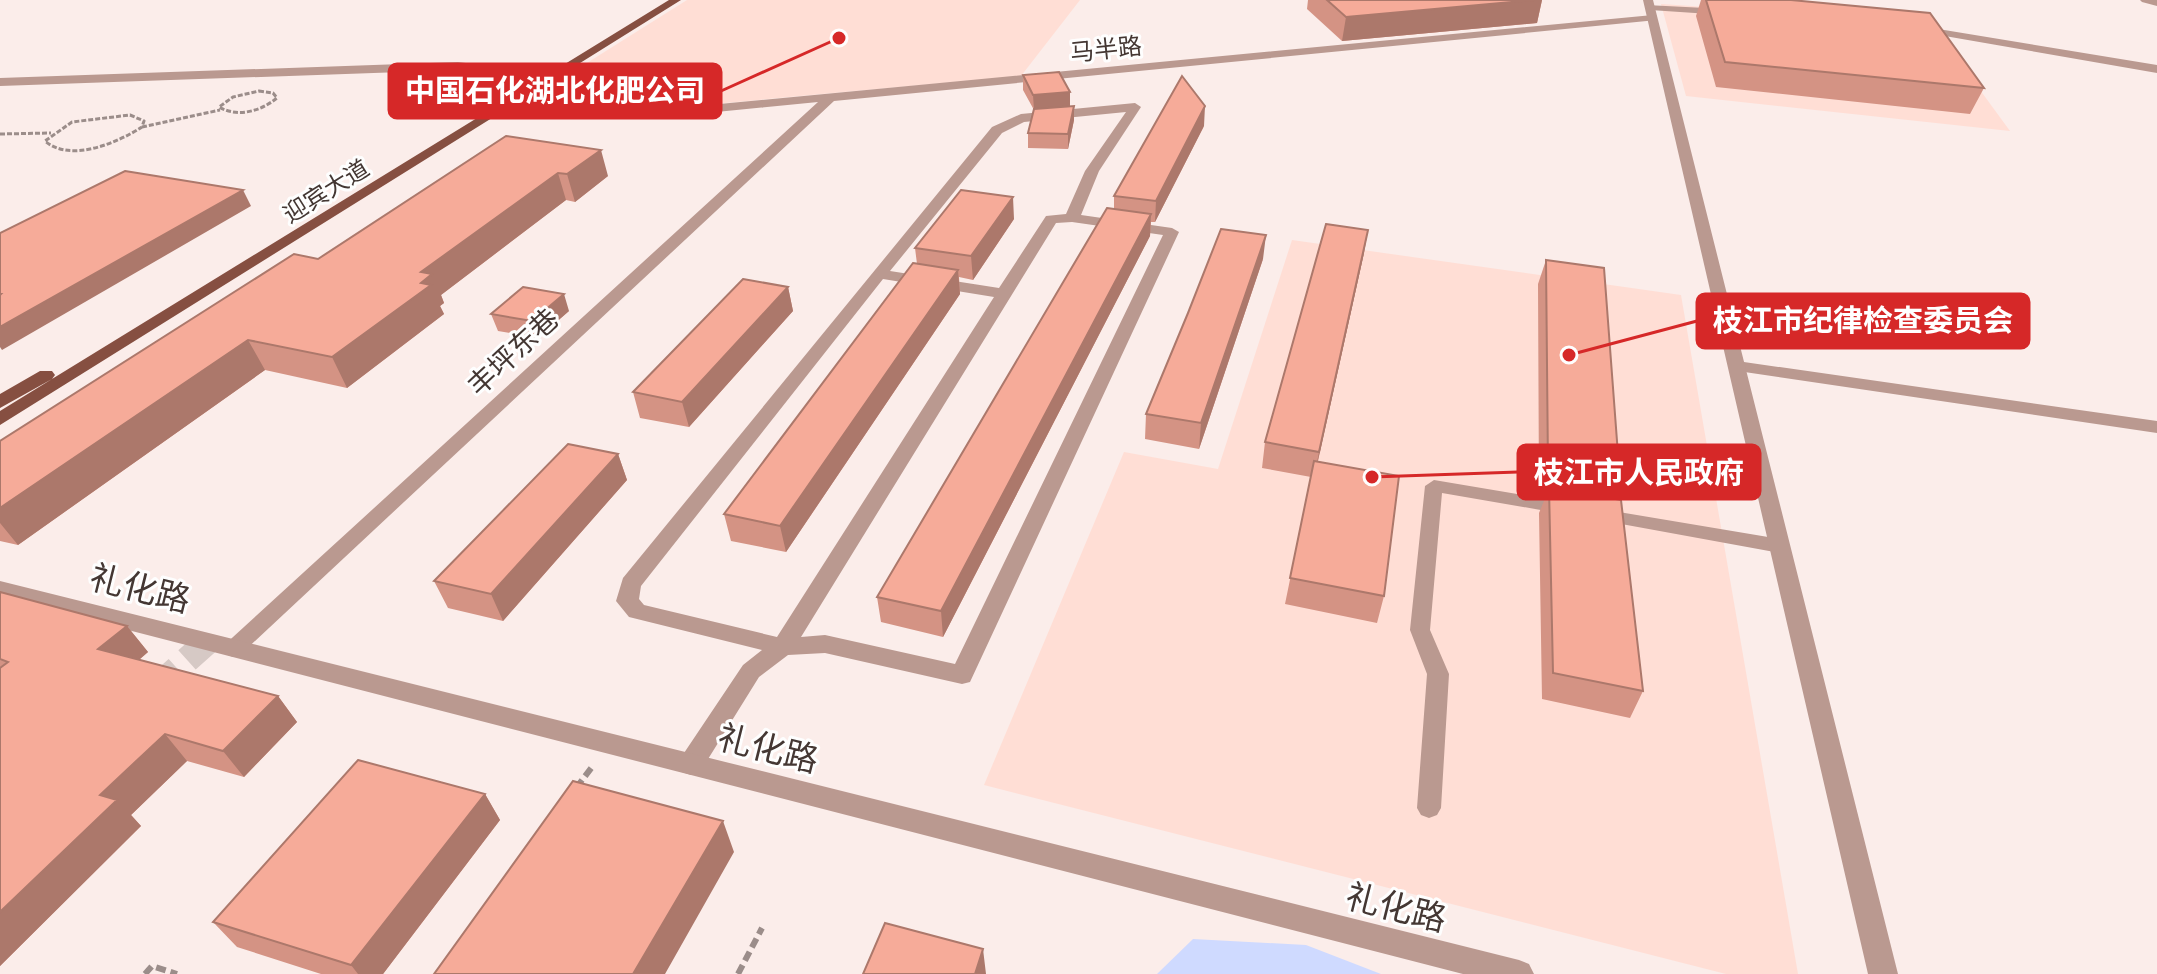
<svg xmlns="http://www.w3.org/2000/svg" width="2157" height="974" viewBox="0 0 2157 974" font-family="Figtree,'Noto Sans SC',sans-serif">
<style>
.built{fill:#ffded5}
.green{fill:#cfdaff}
.lines{fill:none;stroke-linecap:round;stroke-linejoin:round}
.pedestrian-tunnel{stroke:#d6c9c5;stroke-width:26;stroke-dasharray:26 13;stroke-linecap:butt}
.path-far1{stroke:#9b8d8a;stroke-width:3;stroke-dasharray:5 2;stroke-linecap:butt}
.path{stroke:#9b8d8a;stroke-width:6;stroke-dasharray:10 5;stroke-linecap:butt}
.service{fill:#ba9990;fill-rule:evenodd}
.minor{fill:#ba9990;fill-rule:evenodd}
.tertiary{fill:#ba9990;fill-rule:evenodd}
.primary{fill:#864f41;fill-rule:evenodd}
.wall{fill:#d49384}
.shaded-wall{fill:#ac786b}
.building{fill:#f6ab99;stroke:#ac786b;stroke-width:2}
.labels{text-anchor:middle;dominant-baseline:central;stroke-width:6;stroke-linejoin:round;paint-order:stroke}
.far-street-label{font-size:24px;fill:#443733;stroke:#fefefe}
.street-label{font-size:28px;fill:#443733;stroke:#fefefe}
.near-street-label{font-size:34px;fill:#443733;stroke:#fefefe}
.leader{fill:none;stroke:#d62828;stroke-width:3}
.callout-dot{fill:#d62828;stroke:#fefefe;stroke-width:3}
.callout{fill:#d62828;stroke:#d62828;stroke-width:3}
.callout-label{font-size:30px;text-anchor:middle;font-weight:bold;fill:#fff}
</style>
<rect width="100%" height="100%" fill="#fbedea"/>
<path class="built" d="M 687,0 L 1080,0 L 1021,76 L 648,110 L 536,95 Z
M 1661,4 L 1877,18 L 1934,27 L 2010,131 L 1686,96 Z
M 1292,240 L 1681,295 L 1798,974 L 1726,974 L 984,785 L 1124,452 L 1218,469 Z"/>
<path class="green" d="M 1193,939 L 1306,945 L 1381,974 L 1157,974 Z"/>
<g class="lines">
<path class="pedestrian-tunnel" d="M 158,686 L 207,642"/>
<path class="path-far1" d="M 259,91 L 273,93 L 277,98 C 261,111 238,118 219,107 L 233,97 Z
M 130,115 L 144,121 L 142,127 C 117,143 70,163 45,141 L 72,122 Z
M 142,127 L 220,110
M 0,134 L 51,133"/>
<path class="path" d="M 576,788 L 592,767
M 145,974 L 152,966 L 177,974
M 738,974 L 762,928"/>
<path class="service" d="M 2140,0 L 2157,0 L 2157,6 L 2142,2 Z
M 1434,480 L 1564,502 L 1573,508 L 1564,514 L 1442,493 L 1430,630 L 1449,674 L 1441,808 L 1437,815 L 1429,818 L 1421,815 L 1417,808 L 1427,674 L 1410,630 L 1425,486 Z
M 1601,509 L 1780,539 L 1790,546 L 1780,553 L 1594,519 L 1592,515 Z"/>
<path class="minor" d="M 1646,5 L 1725,9 L 1730,12 L 1725,15 L 1650,10 L 1646,9 Z
M 1653,15 L 1657,16 L 1657,20 L 834,101 L 241,654 L 233,657 L 225,654 L 221,648 L 818,102 L 646,119 L 517,103 L 513,102 L 513,96 L 646,111 Z
M 1920,26 L 2157,65 L 2157,73 L 1916,31 L 1914,29 Z
M 458,62 L 535,72 L 541,76 L 535,80 L 458,70 L 0,86 L 0,78 Z
M 1135,103 L 1141,107 L 1099,171 L 1081,215 L 1172,228 L 1179,232 L 970,682 L 962,684 L 825,653 L 788,655 L 759,677 L 700,772 L 691,775 L 682,772 L 678,764 L 682,756 L 743,665 L 762,650 L 629,617 L 616,601 L 623,578 L 992,127 L 1021,114 ZM 1126,112 L 1085,171 L 1066,214 L 1046,216 L 999,288 L 890,271 L 1002,133 L 1024,122 ZM 1072,222 L 1163,235 L 955,664 L 825,635 L 801,637 L 1056,223 ZM 883,279 L 994,297 L 777,637 L 644,605 L 639,599 L 641,586 Z
M 1737,361 L 2157,421 L 2157,433 L 1731,370 L 1728,366 Z"/>
<path class="tertiary" d="M 1643,0 L 1653,0 L 1898,974 L 1868,974 Z
M 0,581 L 1519,960 L 1529,964 L 1534,974 L 1463,974 L 0,597 Z"/>
<path class="primary" d="M 669,0 L 681,0 L 0,425 L 0,411 L 52,379 L 0,408 L 0,394 L 40,371 L 52,371 L 55,375 L 52,379 Z"/>
</g>
<path class="wall" d="M 1308,0 L 1542,0 L 1537,23 L 1342,41 L 1307,9 Z
M 1701,0 L 1791,0 L 1984,88 L 1970,114 L 1716,87 L 1696,16 Z
M 1023,75 L 1070,92 L 1070,106 L 1074,120 L 1068,149 L 1028,148 L 1028,133 L 1034,110 L 1023,90 Z
M 1204,126 L 1155,222 L 1151,222 L 1150,236 L 943,637 L 881,622 L 877,597 L 1114,209 L 1114,196 Z
M 506,136 L 608,176 L 575,202 L 566,200 L 441,295 L 444,303 L 440,306 L 444,314 L 347,388 L 265,370 L 18,545 L 0,541 L 0,441 L 318,259 Z
M 1014,219 L 973,280 L 959,277 L 960,294 L 786,552 L 731,541 L 724,514 L 917,264 L 915,248 Z
M 1364,253 L 1318,461 L 1384,596 L 1377,623 L 1285,604 L 1311,477 L 1262,468 L 1265,442 Z
M 1263,259 L 1199,449 L 1145,439 L 1146,414 Z
M 1546,260 L 1620,481 L 1613,498 L 1643,691 L 1630,718 L 1542,699 L 1539,513 L 1546,496 L 1539,495 L 1538,284 Z
M 788,287 L 793,311 L 689,427 L 640,418 L 633,392 Z
M 569,311 L 538,338 L 498,331 L 491,314 Z
M 618,454 L 627,480 L 503,621 L 448,608 L 434,581 Z
M 0,592 L 127,626 L 148,652 L 139,660 L 278,696 L 297,722 L 244,777 L 187,761 L 131,815 L 141,826 L 0,966 Z
M 485,794 L 500,820 L 383,974 L 321,974 L 237,947 L 213,922 Z"/>
<path class="shaded-wall" d="M 1534,0 L 1542,0 L 1537,23 L 1342,41 L 1346,17 Z
M 1070,92 L 1070,106 L 1034,110 L 1033,95 Z
M 1074,106 L 1074,120 L 1068,149 L 1068,134 Z
M 1205,106 L 1204,126 L 1155,222 L 1156,201 Z
M 601,150 L 608,176 L 575,202 L 567,174 Z
M 558,173 L 566,200 L 441,295 L 444,303 L 440,306 L 444,314 L 347,388 L 332,357 L 421,283 L 421,272 Z
M 243,190 L 251,206 L 2,350 L 0,347 L 0,327 Z
M 1013,197 L 1014,219 L 973,280 L 971,256 Z
M 1151,214 L 1150,236 L 943,637 L 941,611 Z
M 1368,230 L 1364,253 L 1314,478 L 1319,452 Z
M 1266,235 L 1263,259 L 1199,449 L 1201,423 Z
M 958,270 L 960,294 L 786,552 L 780,526 Z
M 788,287 L 793,311 L 689,427 L 682,402 Z
M 564,294 L 569,311 L 538,338 L 532,321 Z
M 248,340 L 265,370 L 18,545 L 0,523 L 0,508 Z
M 618,454 L 627,480 L 503,621 L 491,594 Z
M 127,626 L 148,652 L 120,676 L 98,649 Z
M 278,696 L 297,722 L 244,777 L 223,751 Z
M 165,734 L 187,761 L 131,815 L 141,826 L 0,966 L 0,912 L 100,795 Z
M 485,794 L 500,820 L 383,974 L 358,974 L 351,965 Z
M 723,821 L 734,852 L 665,974 L 633,974 Z
M 983,949 L 986,974 L 975,974 Z"/>
<path class="building" d="M 1327,0 L 1534,0 L 1346,17 Z
M 1706,0 L 1791,0 L 1930,13 L 1984,88 L 1725,62 Z
M 1059,72 L 1070,92 L 1033,95 L 1023,75 Z
M 1182,76 L 1205,106 L 1156,201 L 1114,196 Z
M 1074,106 L 1068,134 L 1028,133 L 1034,109 Z
M 506,136 L 601,150 L 567,174 L 558,173 L 421,272 L 432,274 L 421,283 L 431,285 L 332,357 L 248,340 L 0,508 L 0,441 L 294,254 L 318,259 Z
M 125,171 L 243,190 L 0,327 L 0,295 L 1,294 L 0,294 L 0,233 Z
M 961,190 L 1013,197 L 971,256 L 915,248 Z
M 1107,208 L 1151,214 L 941,611 L 877,597 Z
M 1326,224 L 1368,230 L 1319,452 L 1265,442 Z
M 1221,229 L 1266,235 L 1201,423 L 1146,414 L 1188,313 Z
M 1546,260 L 1604,268 L 1620,481 L 1548,469 Z
M 913,263 L 958,270 L 780,526 L 724,514 Z
M 743,279 L 788,287 L 682,402 L 633,392 Z
M 523,287 L 564,294 L 532,321 L 491,314 Z
M 568,444 L 618,454 L 491,594 L 434,581 Z
M 1314,461 L 1399,476 L 1384,596 L 1290,578 Z
M 1549,487 L 1621,500 L 1643,691 L 1553,673 Z
M 0,592 L 127,626 L 98,649 L 278,696 L 223,751 L 165,734 L 100,795 L 117,800 L 0,912 L 0,668 L 8,662 L 0,659 Z
M 358,760 L 485,794 L 351,965 L 213,922 Z
M 573,781 L 723,821 L 633,974 L 434,974 Z
M 885,923 L 983,949 L 975,974 L 863,974 Z"/>
<g class="labels">
<g class="far-street-label">
<text transform="translate(1106 49) rotate(-6)">马半路</text>
<text transform="translate(326 191) rotate(-32)">迎宾大道</text>
</g>
<g class="street-label">
<text transform="translate(513 352) rotate(-43)">丰坪东巷</text>
</g>
<g class="near-street-label">
<text transform="translate(140 589) rotate(14)">礼化路</text>
<text transform="translate(768 749) rotate(14)">礼化路</text>
<text transform="translate(1396 908) rotate(14)">礼化路</text>
</g>
</g>
<path class="leader" d="M839 38L721 91M1569 355L1697 321M1372 477L1518 472"/>
<g class="callout-dot">
<circle cx="839" cy="38" r="8"/>
<circle cx="1569" cy="355" r="8"/>
<circle cx="1372" cy="477" r="8"/>
</g>
<g class="callout">
<rect x="389" y="64" width="332" height="54" rx="8"/>
<rect x="1697" y="294" width="332" height="54" rx="8"/>
<rect x="1518" y="445" width="242" height="54" rx="8"/>
</g>
<g class="callout-label">
<text x="555" y="101">中国石化湖北化肥公司</text>
<text x="1863" y="331">枝江市纪律检查委员会</text>
<text x="1639" y="483">枝江市人民政府</text>
</g>
</svg>
